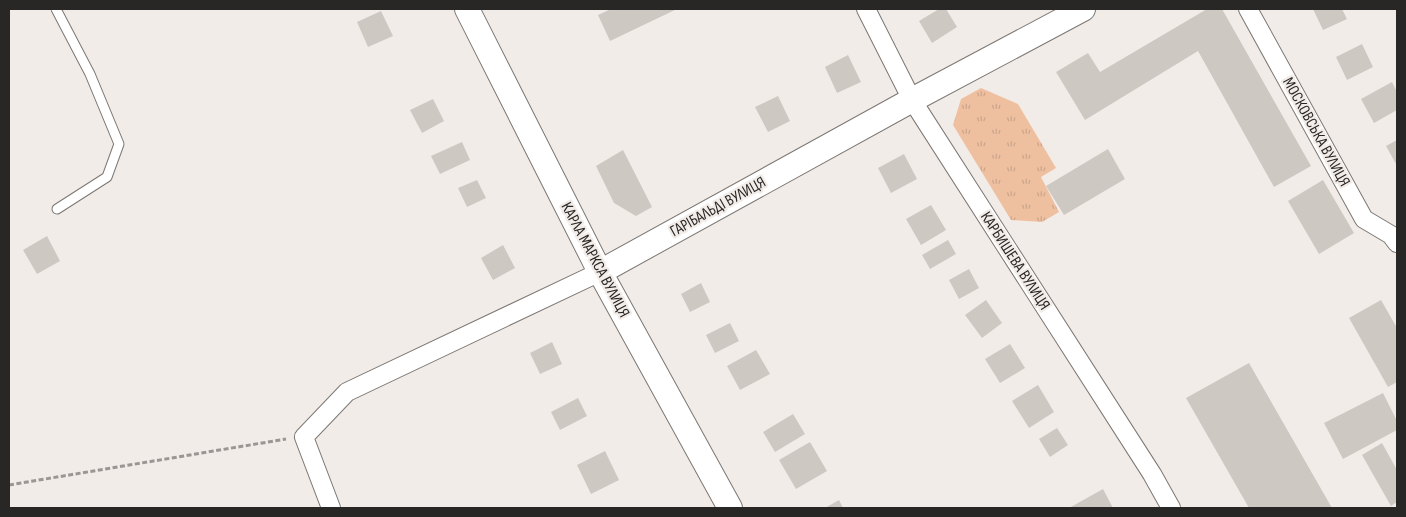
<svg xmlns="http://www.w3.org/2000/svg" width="1406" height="517" viewBox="0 0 1406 517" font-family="'Sofia Sans Condensed',sans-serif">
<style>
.grass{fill:url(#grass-tufts)}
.building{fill:#cec8c3}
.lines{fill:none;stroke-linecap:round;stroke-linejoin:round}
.lane-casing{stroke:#7c7773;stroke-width:11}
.street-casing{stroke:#7c7773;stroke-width:20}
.secondary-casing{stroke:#7c7773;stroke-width:26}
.path{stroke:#9a9693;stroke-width:3;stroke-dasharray:5 2.5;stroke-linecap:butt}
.lane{stroke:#fff;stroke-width:9}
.street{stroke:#fff;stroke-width:18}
.secondary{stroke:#fff;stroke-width:24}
.labels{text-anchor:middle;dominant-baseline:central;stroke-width:4.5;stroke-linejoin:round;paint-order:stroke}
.street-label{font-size:16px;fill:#292726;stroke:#f2ece8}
</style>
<defs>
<pattern id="grass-tufts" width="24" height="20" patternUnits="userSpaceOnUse" patternTransform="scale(1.25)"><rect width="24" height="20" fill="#eec0a0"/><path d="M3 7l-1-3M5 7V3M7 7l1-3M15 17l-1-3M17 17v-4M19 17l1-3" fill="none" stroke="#cca58a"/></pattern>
</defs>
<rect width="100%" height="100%" fill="#f2ece8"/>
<path class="grass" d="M 981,88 L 1018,104 L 1056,168 L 1041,177 L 1059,212 L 1042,222 L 1011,220 L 953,125 L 961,99 Z"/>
<path class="building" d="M 611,9 L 677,9 L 610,41 L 598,15 Z
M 939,9 L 946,9 L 957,27 L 932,43 L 919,21 Z
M 1207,9 L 1222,9 L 1311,166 L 1274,187 L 1198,51 L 1085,120 L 1056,72 L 1088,53 L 1100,72 Z
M 1313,9 L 1342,9 L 1347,19 L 1323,30 Z
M 381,11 L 393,36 L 368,47 L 357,22 Z
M 1362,44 L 1373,67 L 1347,80 L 1336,57 Z
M 848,55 L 861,82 L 837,93 L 825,67 Z
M 1392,82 L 1397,92 L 1397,110 L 1374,123 L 1361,99 Z
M 778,96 L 790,121 L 768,132 L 755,107 Z
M 433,99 L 444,121 L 422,133 L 410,110 Z
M 1397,140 L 1397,163 L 1396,164 L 1386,146 Z
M 462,142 L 470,160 L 440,174 L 431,156 Z
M 1108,149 L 1125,179 L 1064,215 L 1046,186 Z
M 623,150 L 652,207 L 636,216 L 614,203 L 596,166 Z
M 904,154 L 917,179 L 891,193 L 878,168 Z
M 477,180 L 486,198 L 467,207 L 458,188 Z
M 1323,180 L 1354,233 L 1319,254 L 1288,201 Z
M 931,205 L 946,230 L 921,245 L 906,219 Z
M 47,236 L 60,261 L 37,274 L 23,250 Z
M 948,240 L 956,254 L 930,269 L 922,255 Z
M 503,245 L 515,268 L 493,280 L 481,258 Z
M 969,269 L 979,288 L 959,299 L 949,280 Z
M 701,283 L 710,302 L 690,312 L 681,294 Z
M 986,300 L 1002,323 L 982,338 L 965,315 Z
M 1381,300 L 1397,328 L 1397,382 L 1388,387 L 1349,318 Z
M 730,323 L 739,341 L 715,353 L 706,335 Z
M 552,342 L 562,364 L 540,374 L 530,353 Z
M 1010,344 L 1025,368 L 1000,383 L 985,359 Z
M 756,350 L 770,374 L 740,390 L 727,366 Z
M 1249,363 L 1332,508 L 1249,508 L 1186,398 Z
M 1038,385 L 1054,412 L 1029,428 L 1012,401 Z
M 1383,393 L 1397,421 L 1397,430 L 1343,459 L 1324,423 Z
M 578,398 L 587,416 L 560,430 L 551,412 Z
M 793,414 L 805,434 L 775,452 L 763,432 Z
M 1057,428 L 1068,445 L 1050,457 L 1039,439 Z
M 810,442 L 827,471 L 796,489 L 779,460 Z
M 1382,443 L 1397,470 L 1397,502 L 1391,506 L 1362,455 Z
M 605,451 L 619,480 L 591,494 L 577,465 Z
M 1103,489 L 1113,508 L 1069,508 Z
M 839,500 L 843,508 L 825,508 Z"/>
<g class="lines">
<g class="lane-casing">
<path id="lane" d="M 56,9 L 90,74 L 119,144 L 107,177 L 57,209"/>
</g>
<g class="street-casing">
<path id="street" d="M 866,9 L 912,100 L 1152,474 L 1171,508
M 1248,9 L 1364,219 L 1391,235 L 1397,243
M 331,508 L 304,437 L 347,392 L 600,272"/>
</g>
<g class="secondary-casing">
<path id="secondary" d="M 467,9 L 600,272 L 730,508
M 600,272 L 912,100 L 1083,9"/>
</g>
<path class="path" d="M 9,485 L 286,439"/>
<use href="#lane" class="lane"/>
<use href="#street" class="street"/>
<use href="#secondary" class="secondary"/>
</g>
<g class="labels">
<g class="street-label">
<text transform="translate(1316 132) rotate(61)">МОСКОВСЬКА ВУЛИЦЯ</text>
<text transform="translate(718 207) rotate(-29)">ГАРІБАЛЬДІ ВУЛИЦЯ</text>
<text transform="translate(595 260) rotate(62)">КАРЛА МАРКСА ВУЛИЦЯ</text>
<text transform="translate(1015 261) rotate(57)">КАРБИШЕВА ВУЛИЦЯ</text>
</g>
</g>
<rect width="1406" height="517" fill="none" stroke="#292726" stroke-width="20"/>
</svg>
